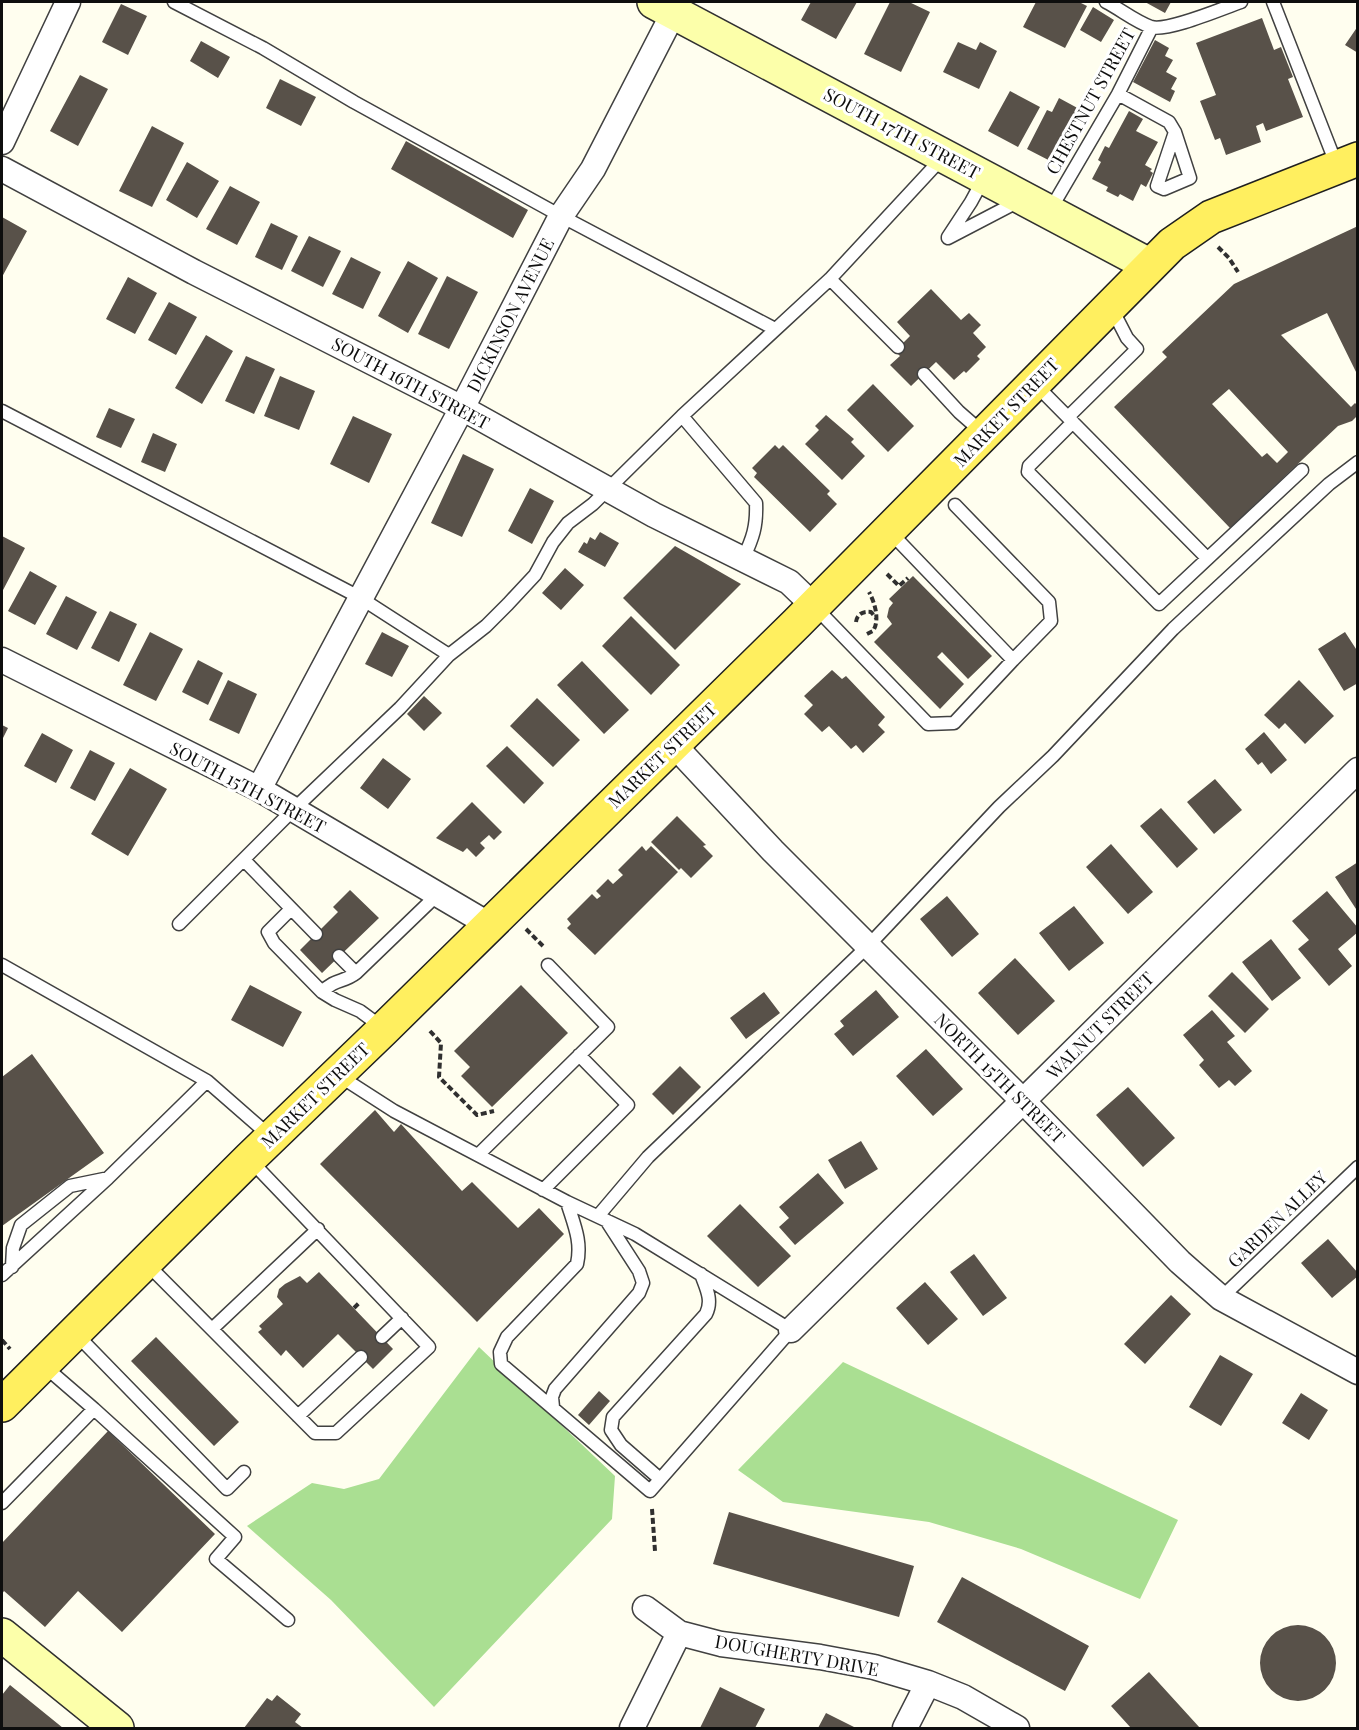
<svg xmlns="http://www.w3.org/2000/svg" width="1359" height="1730" viewBox="0 0 1359 1730" font-family="'Playfair Display',serif">
<style>
.forest{fill:#aadf92}
.building{fill:#585149;fill-rule:evenodd}
.lines{fill:none;stroke-linecap:round;stroke-linejoin:round}
.lane-casing{stroke:#414141;stroke-width:15}
.street-casing{stroke:#414141;stroke-width:27}
.secondary-casing{stroke:#303030;stroke-width:36}
.primary-casing{stroke:#1f1f1f;stroke-width:36}
.path{stroke:#303030;stroke-width:4;stroke-dasharray:6 3;stroke-linecap:butt}
.lane{stroke:#fff;stroke-width:12}
.street{stroke:#fff;stroke-width:24}
.secondary{stroke:#fcffaa;stroke-width:33}
.primary{stroke:#ffef5f;stroke-width:33}
.labels{text-anchor:middle;dominant-baseline:central;stroke-width:6;stroke-linejoin:round;paint-order:stroke}
.street-label{font-size:18px;fill:#0e0e0e;stroke:#fff}
</style>
<rect width="100%" height="100%" fill="#fffeef"/>
<path class="forest" d="M 479,1347 L 615,1476 L 612,1519 L 434,1707 L 331,1600 L 247,1526 L 312,1483 L 344,1489 L 379,1479 Z
M 843,1362 L 1178,1520 L 1140,1599 L 1021,1549 L 929,1522 L 783,1502 L 738,1470 Z"/>
<path class="building" d="M 811,2 L 857,2 L 836,39 L 801,20 Z
M 890,2 L 909,2 L 930,12 L 901,72 L 864,54 Z
M 1036,2 L 1079,2 L 1087,6 L 1065,48 L 1023,27 Z
M 1145,2 L 1171,2 L 1165,13 Z
M 121,4 L 147,16 L 128,55 L 102,42 Z
M 1093,7 L 1114,20 L 1101,42 L 1080,30 Z
M 1262,18 L 1274,50 L 1281,47 L 1293,77 L 1288,79 L 1303,117 L 1266,131 L 1263,123 L 1256,126 L 1261,142 L 1226,155 L 1220,138 L 1215,140 L 1200,101 L 1216,95 L 1196,43 Z
M 1358,26 L 1358,53 L 1345,45 Z
M 1155,40 L 1169,48 L 1165,56 L 1173,60 L 1166,72 L 1177,78 L 1171,89 L 1175,91 L 1170,102 L 1133,82 Z
M 201,41 L 230,57 L 218,78 L 190,61 Z
M 958,42 L 976,50 L 980,42 L 997,51 L 979,89 L 943,72 Z
M 80,75 L 108,89 L 78,146 L 50,131 Z
M 280,79 L 316,97 L 301,126 L 266,108 Z
M 1010,91 L 1040,107 L 1018,147 L 988,131 Z
M 1059,98 L 1083,111 L 1070,134 L 1076,137 L 1060,166 L 1027,149 L 1047,110 L 1052,112 Z
M 1129,111 L 1143,119 L 1136,131 L 1158,142 L 1145,165 L 1152,169 L 1150,171 L 1153,173 L 1146,187 L 1141,184 L 1133,201 L 1120,194 L 1118,197 L 1106,191 L 1108,187 L 1092,179 L 1101,162 L 1098,160 L 1105,146 L 1109,148 Z
M 152,126 L 184,143 L 152,207 L 119,191 Z
M 406,141 L 528,210 L 513,238 L 391,169 Z
M 187,162 L 219,181 L 197,218 L 166,200 Z
M 230,186 L 260,202 L 237,245 L 206,229 Z
M 2,217 L 27,231 L 2,277 Z
M 271,223 L 298,236 L 282,270 L 255,257 Z
M 1358,226 L 1358,376 L 1327,313 L 1281,335 L 1351,407 L 1355,403 L 1358,406 L 1358,415 L 1352,421 L 1338,426 L 1230,528 L 1114,407 L 1167,357 L 1162,352 L 1234,284 ZM 1229,389 L 1288,452 L 1277,463 L 1267,453 L 1262,457 L 1212,404 Z
M 309,236 L 341,251 L 323,287 L 291,271 Z
M 351,257 L 381,272 L 363,309 L 332,294 Z
M 408,261 L 438,278 L 408,333 L 378,316 Z
M 447,276 L 478,292 L 449,349 L 418,334 Z
M 128,277 L 157,293 L 135,334 L 106,319 Z
M 931,289 L 961,320 L 969,313 L 981,325 L 973,333 L 986,347 L 977,356 L 980,359 L 966,373 L 964,371 L 954,380 L 936,362 L 911,386 L 890,365 L 900,356 L 895,351 L 910,336 L 897,322 Z
M 169,302 L 197,317 L 176,355 L 148,340 Z
M 206,335 L 233,351 L 202,404 L 175,388 Z
M 246,356 L 275,369 L 254,414 L 225,401 Z
M 280,376 L 315,391 L 299,430 L 264,416 Z
M 873,384 L 914,426 L 888,452 L 847,410 Z
M 109,408 L 135,419 L 121,448 L 96,437 Z
M 826,415 L 854,439 L 851,442 L 865,456 L 842,480 L 805,444 L 819,430 L 815,426 Z
M 353,416 L 392,434 L 369,483 L 330,464 Z
M 153,433 L 177,444 L 165,472 L 141,462 Z
M 775,445 L 779,449 L 783,445 L 830,491 L 827,494 L 837,504 L 810,532 L 754,477 L 757,473 L 752,468 Z
M 463,454 L 494,469 L 462,537 L 431,523 Z
M 530,488 L 554,501 L 532,544 L 508,531 Z
M 600,532 L 619,543 L 605,567 L 578,552 L 584,542 L 587,544 L 590,537 L 595,540 Z
M 2,536 L 25,548 L 2,592 Z
M 675,546 L 741,584 L 675,650 L 623,598 Z
M 565,568 L 584,585 L 561,610 L 542,593 Z
M 30,571 L 57,586 L 35,625 L 8,611 Z
M 913,576 L 992,656 L 968,679 L 942,652 L 937,657 L 964,684 L 940,709 L 874,642 L 892,624 L 887,617 L 889,608 L 893,603 L 889,599 Z
M 66,596 L 97,612 L 77,650 L 46,634 Z
M 110,611 L 137,624 L 119,662 L 91,648 Z
M 631,616 L 680,665 L 651,695 L 602,646 Z
M 150,632 L 183,649 L 156,701 L 123,685 Z
M 382,632 L 409,646 L 392,677 L 365,664 Z
M 1345,632 L 1358,652 L 1358,683 L 1344,691 L 1318,649 Z
M 198,660 L 223,673 L 208,705 L 182,692 Z
M 582,661 L 629,710 L 604,734 L 557,685 Z
M 832,670 L 842,679 L 846,676 L 885,717 L 878,725 L 885,732 L 863,753 L 856,745 L 851,749 L 829,726 L 822,732 L 804,714 L 813,705 L 804,696 Z
M 228,680 L 257,694 L 239,734 L 209,720 Z
M 1299,680 L 1334,716 L 1305,744 L 1285,723 L 1279,729 L 1264,715 Z
M 424,696 L 442,713 L 424,731 L 407,714 Z
M 537,698 L 580,740 L 553,767 L 510,726 Z
M 2,725 L 8,728 L 2,740 Z
M 1264,732 L 1287,760 L 1271,774 L 1262,762 L 1258,765 L 1245,749 Z
M 42,733 L 73,750 L 56,783 L 24,766 Z
M 507,746 L 544,783 L 524,804 L 486,766 Z
M 90,750 L 115,763 L 95,801 L 70,788 Z
M 383,758 L 411,779 L 388,809 L 360,788 Z
M 130,768 L 167,789 L 128,856 L 91,834 Z
M 1215,779 L 1242,810 L 1214,834 L 1187,802 Z
M 472,802 L 502,832 L 494,840 L 489,835 L 480,843 L 485,848 L 476,857 L 467,848 L 463,852 L 436,838 Z
M 1161,808 L 1198,849 L 1177,868 L 1140,826 Z
M 677,816 L 706,845 L 703,846 L 713,856 L 691,878 L 681,868 L 679,870 L 651,842 Z
M 1111,844 L 1153,892 L 1128,914 L 1086,867 Z
M 642,846 L 646,851 L 651,846 L 678,872 L 595,955 L 567,928 L 571,924 L 567,919 L 592,894 L 597,899 L 601,896 L 596,891 L 608,879 L 613,884 L 623,875 L 618,870 Z
M 1358,862 L 1358,912 L 1335,877 Z
M 350,890 L 379,918 L 322,973 L 300,950 L 338,912 L 333,907 Z
M 1327,891 L 1358,928 L 1358,932 L 1338,949 L 1352,966 L 1329,986 L 1298,949 L 1309,940 L 1292,921 Z
M 947,896 L 979,934 L 952,957 L 920,919 Z
M 1074,906 L 1104,943 L 1069,971 L 1039,933 Z
M 1271,939 L 1301,978 L 1272,1001 L 1242,962 Z
M 1015,958 L 1055,1001 L 1018,1035 L 978,993 Z
M 1232,972 L 1269,1009 L 1245,1033 L 1208,996 Z
M 250,985 L 302,1012 L 283,1047 L 231,1020 Z
M 521,985 L 568,1033 L 492,1107 L 461,1076 L 470,1067 L 454,1051 Z
M 876,990 L 899,1017 L 853,1056 L 834,1034 L 844,1026 L 840,1021 Z
M 764,992 L 780,1013 L 746,1039 L 730,1018 Z
M 1212,1010 L 1235,1036 L 1227,1042 L 1252,1071 L 1235,1086 L 1229,1080 L 1219,1088 L 1199,1065 L 1204,1060 L 1183,1035 Z
M 926,1049 L 963,1089 L 933,1116 L 896,1076 Z
M 32,1054 L 104,1153 L 2,1226 L 2,1077 Z
M 680,1066 L 701,1087 L 673,1115 L 652,1094 Z
M 1128,1087 L 1175,1138 L 1143,1167 L 1096,1115 Z
M 375,1110 L 394,1132 L 401,1124 L 462,1191 L 472,1182 L 518,1228 L 539,1208 L 564,1234 L 477,1322 L 320,1164 Z
M 861,1141 L 878,1169 L 845,1189 L 828,1160 Z
M 818,1173 L 844,1203 L 795,1245 L 779,1227 L 789,1218 L 779,1207 Z
M 740,1204 L 791,1256 L 758,1287 L 707,1236 Z
M 1328,1239 L 1358,1273 L 1358,1276 L 1332,1298 L 1301,1263 Z
M 974,1254 L 1007,1298 L 983,1316 L 950,1272 Z
M 319,1272 L 393,1349 L 373,1369 L 338,1334 L 303,1368 L 286,1350 L 281,1356 L 258,1332 L 262,1329 L 259,1326 L 283,1304 L 277,1297 L 279,1289 L 285,1284 L 300,1276 L 307,1283 Z
M 925,1282 L 958,1319 L 928,1345 L 896,1308 Z
M 1171,1295 L 1191,1314 L 1145,1364 L 1124,1344 Z
M 156,1337 L 239,1422 L 214,1446 L 131,1361 Z
M 1220,1355 L 1253,1374 L 1221,1426 L 1189,1407 Z
M 599,1391 L 610,1401 L 589,1425 L 578,1415 Z
M 1301,1393 L 1328,1410 L 1309,1440 L 1282,1423 Z
M 108,1431 L 215,1534 L 122,1632 L 78,1591 L 45,1627 L 4,1591 L 2,1594 L 2,1543 Z
M 729,1512 L 914,1566 L 899,1617 L 713,1564 Z
M 962,1577 L 1089,1646 L 1065,1691 L 937,1622 Z
M1260 1663a38 38 0 1 1 76 0a38 38 0 1 1-76 0Z
M 1149,1672 L 1200,1728 L 1131,1728 L 1111,1706 Z
M 10,1685 L 63,1728 L 2,1728 L 2,1695 Z
M 720,1687 L 765,1709 L 755,1728 L 700,1728 Z
M 277,1695 L 301,1714 L 295,1722 L 303,1728 L 244,1728 L 267,1698 L 272,1701 Z
M 826,1713 L 856,1728 L 818,1728 Z"/>
<g class="lines">
<g class="lane-casing">
<path id="lane" d="M 174,2 L 263,48 L 354,102 L 561,216 L 775,329
M 1106,2 C 1120,9 1136,22 1151,27 C 1168,32 1223,8 1241,2
M 1273,2 L 1337,166
M 1118,94 L 1169,122 L 1175,132 L 1190,178 L 1164,189 L 1157,186 L 1175,132
M 1049,212 L 1118,94 L 1152,27
M 948,237 L 971,202 L 984,178
M 948,238 L 1019,201
M 830,279 L 898,347
M 924,374 L 959,412 L 983,433
M 1035,384 L 1207,558
M 2,411 L 359,597 L 449,655
M 682,416 L 756,503 C 757,526 753,538 743,559
M 1068,417 L 1137,349 L 1127,338 L 1111,307
M 1073,422 L 1029,466 L 1028,472 L 1159,604 L 1302,470
M 955,505 L 1049,602 L 1051,621 L 1013,660
M 815,607 L 928,724 L 954,723 L 1013,660 L 890,532
M 244,860 L 316,934
M 291,909 L 268,932 L 274,943 L 322,992 L 335,1000 L 360,1011 L 383,1028
M 179,924 L 293,810 L 400,708 L 449,655 L 486,626 L 508,604 L 535,575 L 553,542 L 568,523 L 593,504 L 682,416 L 830,279 L 944,156
M 339,956 L 356,973
M 2,965 L 207,1081
M 322,992 C 336,978 343,983 356,973 L 438,894
M 338,1075 L 394,1111 L 567,1202 L 635,1234 L 791,1330 L 650,1491 L 501,1364 L 500,1352 L 507,1337 L 577,1264 C 582,1241 574,1225 567,1202
M 478,1155 L 608,1027 L 548,965
M 543,1190 L 628,1105 L 579,1055
M 598,1216 L 648,1157 L 868,946 L 999,807 L 1053,756 L 1173,629 L 1329,484 L 1358,462
M 146,1263 L 315,1433 L 336,1433 L 429,1347 L 251,1161
M 12,1267 L 13,1248 L 21,1225 L 70,1186 L 104,1179
M 2,1275 L 108,1178 L 207,1081 L 271,1137
M 1221,1298 L 1358,1167
M 212,1329 L 318,1229
M 75,1333 L 227,1489 L 244,1472
M 382,1337 L 402,1318
M 43,1365 L 94,1409 L 235,1537 L 216,1559 L 288,1620
M 553,1407 L 552,1397 L 555,1389 L 639,1293 L 643,1283 L 639,1271 L 606,1220
M 298,1416 L 361,1357
M 660,1479 L 621,1445 L 611,1430 L 613,1417 L 706,1314 C 713,1300 706,1288 701,1274
M 2,1503 L 94,1409"/>
</g>
<g class="street-casing">
<path id="street" d="M 2,142 L 68,2
M 2,169 L 194,272 L 462,408 L 654,515 L 789,582 L 814,606
M 2,660 L 259,789 L 488,924
M 673,744 L 773,851 L 1024,1102 L 1180,1262 L 1221,1298 L 1358,1372
M 259,789 L 462,408 L 561,216 L 593,169 L 679,2
M 791,1330 L 1358,770
M 645,1608 L 679,1633 L 721,1644 L 820,1657 L 874,1667 L 928,1683 L 963,1697 L 1017,1728
M 632,1728 L 679,1633
M 905,1728 L 928,1683"/>
</g>
<g class="secondary-casing">
<path id="secondary" d="M 654,2 L 1149,265
M 2,1635 L 117,1728"/>
</g>
<g class="primary-casing">
<path id="primary" d="M 2,1405 L 249,1159 L 384,1029 L 797,623 L 1172,244 L 1211,217 L 1358,159"/>
</g>
<path class="path" d="M 1218,247 L 1229,258 L 1238,272
M 887,574 L 899,586 L 908,578
M 856,622 C 857,614 863,611 871,612 L 876,618
M 867,634 L 873,631 C 880,620 875,603 869,592
M 526,929 L 544,947
M 430,1031 L 441,1043 L 439,1077 L 477,1115 L 494,1111
M 354,1308 L 360,1302
M 2,1340 L 10,1349
M 652,1509 L 655,1551"/>
<use href="#lane" class="lane"/>
<use href="#street" class="street"/>
<use href="#secondary" class="secondary"/>
<use href="#primary" class="primary"/>
</g>
<g class="labels">
<g class="street-label">
<text transform="translate(1090 101) rotate(-61)">CHESTNUT STREET</text>
<text transform="translate(902 133) rotate(28)">SOUTH 17TH STREET</text>
<text transform="translate(510 315) rotate(-63)">DICKINSON AVENUE</text>
<text transform="translate(411 383) rotate(28)">SOUTH 16TH STREET</text>
<text transform="translate(1006 412) rotate(-46)">MARKET STREET</text>
<text transform="translate(662 755) rotate(-44)">MARKET STREET</text>
<text transform="translate(248 787) rotate(28)">SOUTH 15TH STREET</text>
<text transform="translate(1100 1025) rotate(-45)">WALNUT STREET</text>
<text transform="translate(1000 1078) rotate(45)">NORTH 15TH STREET</text>
<text transform="translate(315 1095) rotate(-44)">MARKET STREET</text>
<text transform="translate(1277 1219) rotate(-44)">GARDEN ALLEY</text>
<text transform="translate(797 1655) rotate(10)">DOUGHERTY DRIVE</text>
</g>
</g>
<rect width="1359" height="1730" fill="none" stroke="#0e0e0e" stroke-width="6"/>
</svg>
